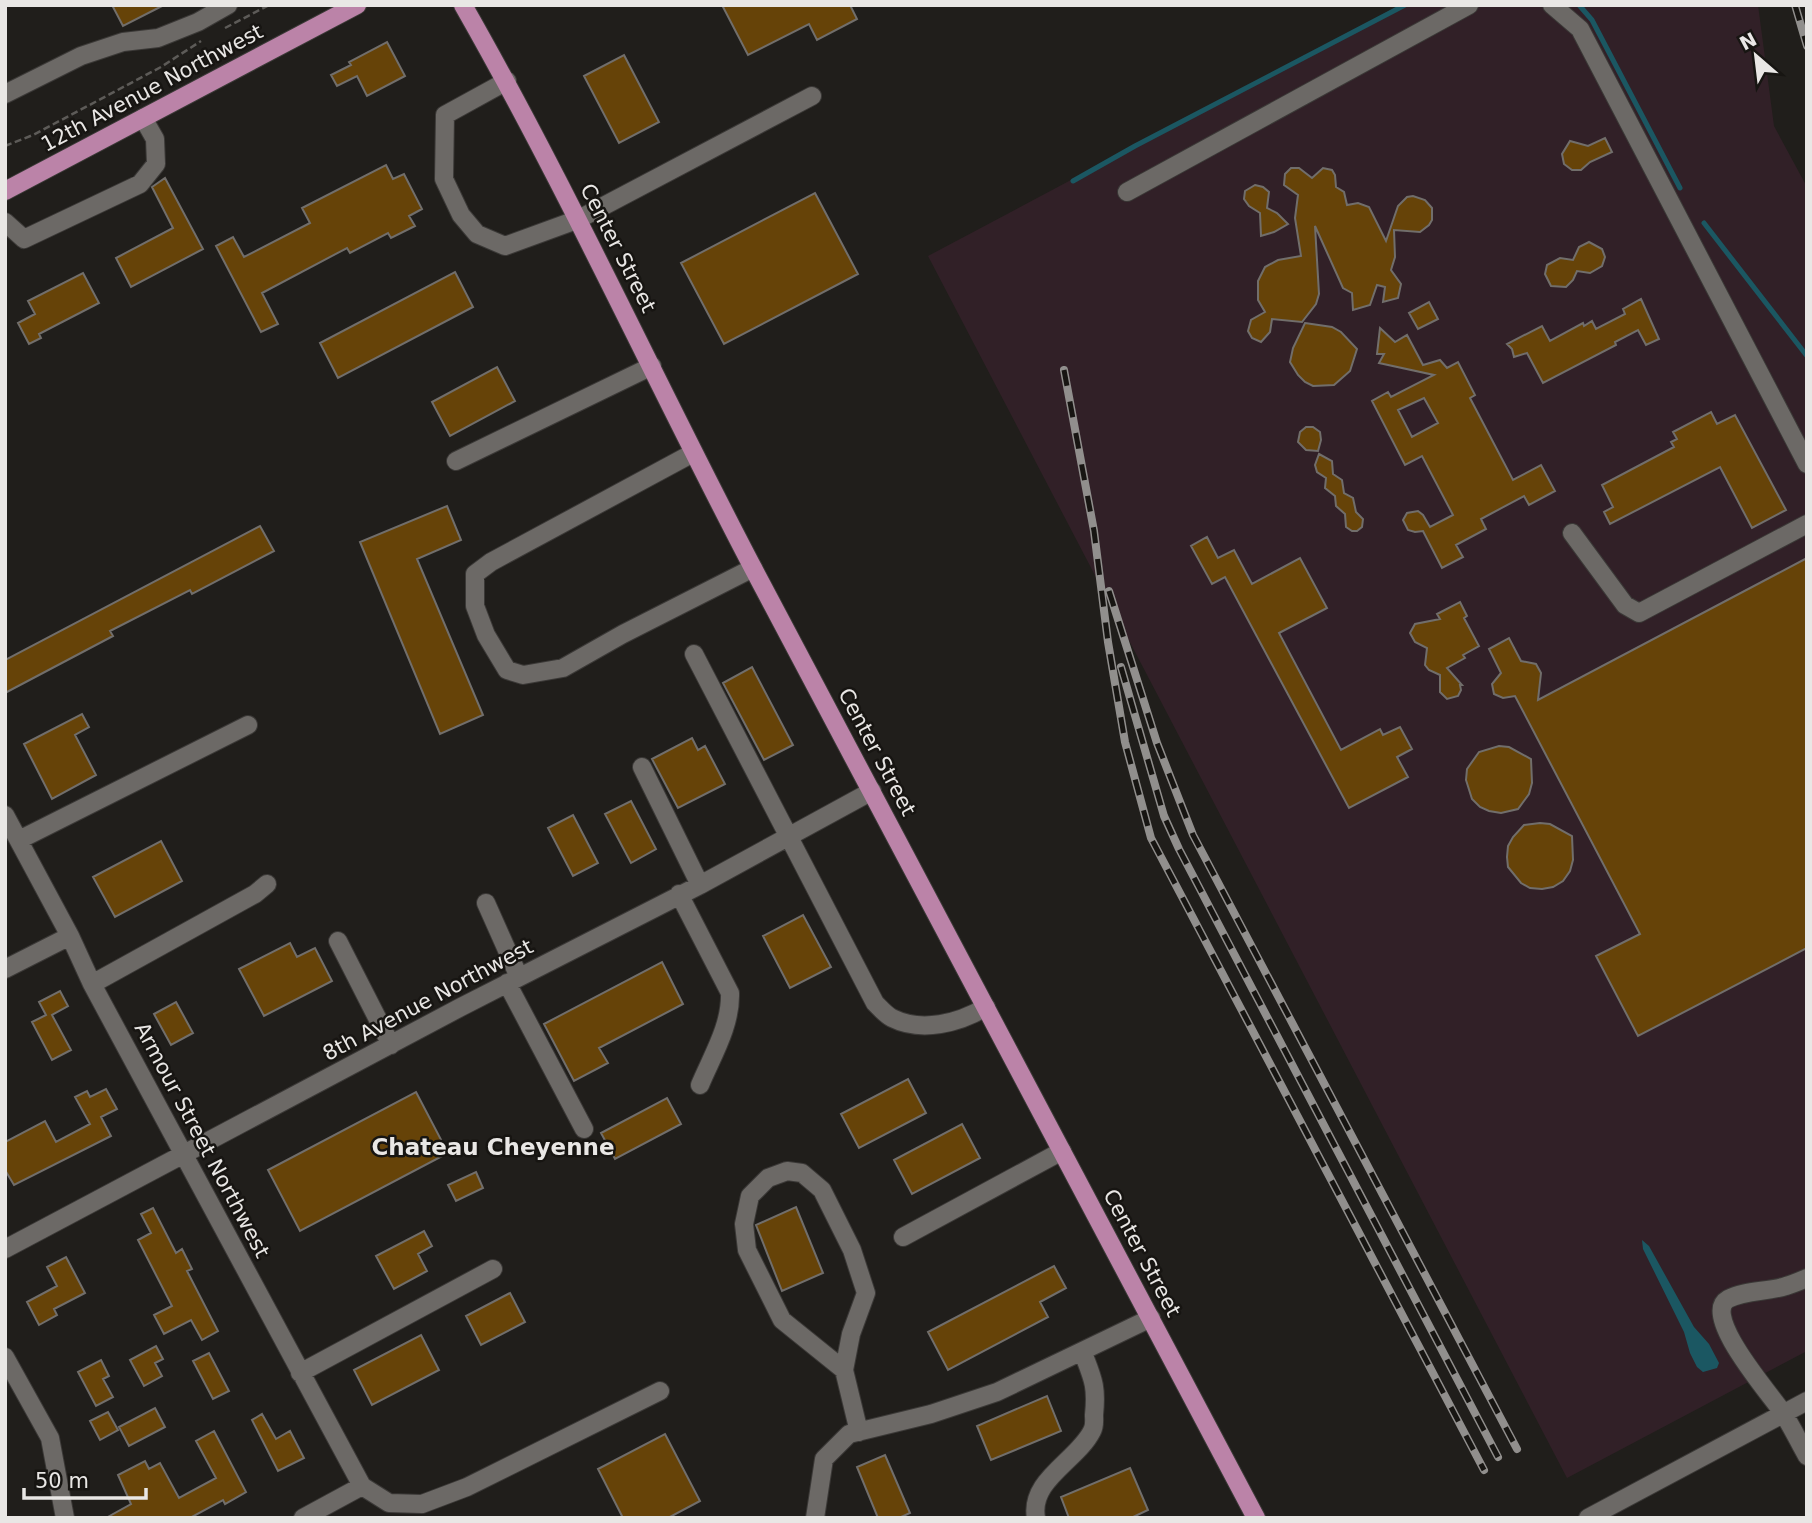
<svg xmlns="http://www.w3.org/2000/svg" width="1812" height="1523" viewBox="0 0 1812 1523" font-family="'DejaVu Sans',sans-serif">
<style>
.industrial{fill:#312027}
.water{fill:#1b5762}
.lines{fill:none;stroke-linecap:round;stroke-linejoin:round}
.stream{stroke:#1b5762;stroke-width:5}
.building{fill:#664308;stroke:#716e6b;stroke-width:2;fill-rule:evenodd}
.minor-casing{stroke:#3b3937;stroke-width:20}
.major-casing{stroke:#3b3937;stroke-width:20}
.path{stroke:#5d5b58;stroke-width:2.5;stroke-dasharray:7 3.5;stroke-linecap:butt}
.minor{stroke:#6c6966;stroke-width:18}
.major{stroke:#bb83a8;stroke-width:18}
.rail-casing{stroke:#918f8d;stroke-width:8}
.rail{stroke:#171512;stroke-width:5;stroke-dasharray:16;stroke-linecap:butt}
.labels{text-anchor:middle;dominant-baseline:central;stroke-width:5;stroke-linejoin:round;paint-order:stroke}
.street-label{font-size:21px;fill:#e9e7e5;stroke:#171512}
.neighbourhood-label{font-size:23px;font-weight:bold;fill:#e9e7e5;stroke:#171512}
</style>
<rect width="100%" height="100%" fill="#201e1b"/>
<path class="industrial" d="M 1400,5 L 1758,5 L 1774,126 L 1807,187 L 1807,1351 L 1567,1478 L 928,256 Z"/>
<path class="water" d="M 1642,1240 L 1649,1246 L 1694,1327 L 1709,1344 L 1719,1363 L 1717,1368 L 1703,1372 L 1697,1367 L 1690,1353 L 1684,1332 L 1643,1249 Z"/>
<g class="lines">
<path class="stream" d="M 1579,5 L 1592,20 L 1680,188
M 1073,181 L 1135,146 L 1405,5
M 1704,223 L 1807,356"/>
</g>
<path class="building" d="M 112,5 L 164,5 L 123,26 Z
M 722,5 L 850,5 L 857,19 L 817,40 L 809,24 L 748,55 Z
M 387,42 L 405,76 L 367,96 L 357,76 L 337,86 L 331,75 L 351,65 L 349,62 Z
M 624,55 L 659,122 L 619,143 L 584,76 Z
M 1605,138 L 1612,152 L 1590,162 L 1581,170 L 1572,170 L 1564,164 L 1562,154 L 1570,141 L 1588,146 Z
M 386,165 L 393,179 L 404,174 L 422,209 L 409,216 L 415,226 L 391,238 L 388,233 L 350,253 L 347,248 L 262,293 L 278,324 L 261,332 L 216,246 L 233,237 L 244,257 L 310,223 L 302,208 Z
M 1291,168 L 1299,168 L 1312,178 L 1323,168 L 1332,170 L 1335,175 L 1336,187 L 1344,192 L 1347,205 L 1358,203 L 1369,207 L 1386,241 L 1398,206 L 1407,197 L 1413,196 L 1425,200 L 1432,208 L 1432,220 L 1429,225 L 1420,232 L 1394,230 L 1395,257 L 1391,270 L 1401,284 L 1398,298 L 1383,302 L 1385,287 L 1377,285 L 1370,305 L 1353,310 L 1352,293 L 1343,288 L 1315,226 L 1319,294 L 1316,304 L 1302,322 L 1272,319 L 1270,332 L 1261,342 L 1252,338 L 1248,331 L 1251,320 L 1265,312 L 1258,300 L 1258,281 L 1265,267 L 1278,260 L 1301,256 L 1295,218 L 1298,195 L 1284,185 L 1285,174 Z
M 165,178 L 203,249 L 131,287 L 116,258 L 173,228 L 152,187 Z
M 1255,185 L 1263,187 L 1269,192 L 1267,208 L 1277,213 L 1288,224 L 1274,232 L 1261,236 L 1260,213 L 1249,206 L 1244,199 L 1245,191 Z
M 815,193 L 858,274 L 724,344 L 681,263 Z
M 1589,242 L 1602,249 L 1605,257 L 1602,266 L 1590,273 L 1577,271 L 1573,280 L 1566,287 L 1551,286 L 1545,274 L 1547,265 L 1560,258 L 1573,260 L 1579,247 Z
M 455,272 L 473,307 L 338,378 L 320,343 Z
M 83,273 L 99,303 L 39,334 L 41,338 L 29,344 L 18,323 L 35,314 L 28,301 Z
M 1641,299 L 1659,339 L 1646,345 L 1638,330 L 1615,342 L 1616,345 L 1543,383 L 1527,353 L 1514,357 L 1512,349 L 1507,344 L 1542,326 L 1550,341 L 1583,323 L 1584,326 L 1592,321 L 1596,329 L 1625,314 L 1623,309 Z
M 1429,302 L 1438,319 L 1418,329 L 1409,313 Z
M 1305,323 L 1332,327 L 1341,332 L 1357,349 L 1350,371 L 1334,385 L 1313,386 L 1305,382 L 1298,375 L 1290,362 L 1293,348 Z
M 1380,328 L 1395,342 L 1407,335 L 1423,365 L 1440,360 L 1447,368 L 1458,362 L 1475,395 L 1470,398 L 1513,480 L 1541,465 L 1555,491 L 1529,505 L 1524,496 L 1481,519 L 1486,529 L 1456,545 L 1463,557 L 1442,568 L 1423,531 L 1415,532 L 1408,530 L 1403,520 L 1407,513 L 1418,511 L 1423,515 L 1430,527 L 1453,515 L 1422,456 L 1405,465 L 1372,401 L 1388,392 L 1391,397 L 1434,375 L 1379,363 L 1384,354 L 1377,354 ZM 1424,398 L 1438,423 L 1412,437 L 1398,410 Z
M 497,367 L 515,401 L 450,436 L 432,402 Z
M 1711,412 L 1717,424 L 1735,415 L 1786,510 L 1752,528 L 1720,467 L 1610,524 L 1604,512 L 1613,507 L 1602,485 L 1674,447 L 1671,442 L 1677,439 L 1673,432 Z
M 1306,427 L 1313,427 L 1320,432 L 1321,440 L 1318,451 L 1306,450 L 1298,442 L 1300,432 Z
M 1319,454 L 1332,461 L 1333,474 L 1342,480 L 1344,493 L 1353,498 L 1356,512 L 1363,519 L 1362,527 L 1357,531 L 1352,531 L 1346,527 L 1345,514 L 1336,506 L 1335,496 L 1325,488 L 1326,478 L 1317,472 L 1315,465 Z
M 447,506 L 461,540 L 417,559 L 483,715 L 440,734 L 360,542 Z
M 260,526 L 274,551 L 192,594 L 190,590 L 110,631 L 113,636 L 5,693 L 5,660 Z
M 1207,537 L 1218,558 L 1234,550 L 1252,584 L 1300,558 L 1327,608 L 1279,633 L 1341,750 L 1380,729 L 1383,735 L 1400,727 L 1412,749 L 1397,757 L 1408,777 L 1349,808 L 1225,577 L 1212,584 L 1191,546 Z
M 1807,558 L 1807,948 L 1638,1036 L 1596,956 L 1640,934 L 1515,696 L 1503,698 L 1494,694 L 1492,684 L 1501,673 L 1489,649 L 1509,638 L 1521,661 L 1536,664 L 1541,673 L 1538,700 Z
M 1460,602 L 1467,616 L 1464,618 L 1479,646 L 1463,655 L 1465,658 L 1447,668 L 1462,685 L 1460,685 L 1461,690 L 1458,696 L 1447,699 L 1440,692 L 1440,675 L 1429,670 L 1425,665 L 1427,648 L 1415,642 L 1410,633 L 1415,624 L 1440,619 L 1437,614 Z
M 752,667 L 793,745 L 764,760 L 723,683 Z
M 82,714 L 89,727 L 75,735 L 96,775 L 52,799 L 24,744 Z
M 692,738 L 698,750 L 705,746 L 725,784 L 678,808 L 652,759 Z
M 1499,746 L 1509,747 L 1531,759 L 1532,783 L 1529,794 L 1518,809 L 1501,813 L 1489,811 L 1480,807 L 1472,799 L 1466,780 L 1467,769 L 1479,752 Z
M 631,801 L 656,849 L 631,863 L 605,814 Z
M 573,815 L 598,863 L 573,876 L 548,828 Z
M 1540,823 L 1550,824 L 1572,836 L 1573,860 L 1570,871 L 1563,881 L 1553,887 L 1542,889 L 1530,888 L 1521,883 L 1508,867 L 1507,857 L 1508,846 L 1513,837 L 1524,825 Z
M 161,841 L 182,881 L 115,917 L 93,877 Z
M 803,915 L 831,967 L 790,988 L 763,936 Z
M 290,943 L 297,957 L 315,948 L 332,981 L 264,1016 L 239,969 Z
M 662,962 L 683,1004 L 599,1048 L 608,1063 L 574,1081 L 544,1024 Z
M 60,991 L 68,1006 L 52,1015 L 71,1050 L 52,1060 L 32,1022 L 46,1015 L 39,1002 Z
M 176,1002 L 193,1033 L 171,1045 L 154,1014 Z
M 908,1079 L 926,1113 L 859,1148 L 841,1114 Z
M 106,1089 L 117,1109 L 101,1117 L 111,1136 L 14,1185 L 5,1170 L 5,1142 L 45,1121 L 56,1142 L 90,1124 L 75,1097 L 87,1091 L 90,1097 Z
M 416,1092 L 448,1153 L 300,1231 L 268,1170 Z
M 667,1098 L 681,1124 L 615,1159 L 601,1133 Z
M 962,1124 L 980,1158 L 912,1194 L 894,1160 Z
M 476,1172 L 483,1188 L 456,1201 L 448,1185 Z
M 796,1207 L 823,1273 L 782,1291 L 756,1225 Z
M 153,1208 L 176,1253 L 182,1249 L 192,1269 L 187,1271 L 218,1331 L 202,1340 L 191,1320 L 164,1334 L 154,1315 L 172,1306 L 138,1240 L 151,1233 L 141,1214 Z
M 424,1231 L 432,1246 L 418,1254 L 427,1271 L 394,1289 L 376,1256 Z
M 66,1257 L 85,1293 L 54,1309 L 57,1315 L 39,1325 L 27,1302 L 57,1286 L 47,1267 Z
M 1054,1266 L 1066,1288 L 1040,1302 L 1048,1317 L 948,1370 L 928,1332 Z
M 510,1293 L 525,1322 L 481,1345 L 466,1316 Z
M 421,1335 L 439,1370 L 372,1405 L 354,1370 Z
M 156,1346 L 163,1359 L 155,1363 L 162,1376 L 144,1386 L 130,1360 Z
M 209,1353 L 229,1391 L 213,1399 L 193,1361 Z
M 101,1360 L 109,1376 L 103,1379 L 113,1397 L 96,1406 L 78,1372 Z
M 1047,1396 L 1061,1431 L 991,1460 L 977,1426 Z
M 155,1408 L 165,1427 L 129,1446 L 119,1427 Z
M 108,1412 L 118,1430 L 100,1440 L 90,1421 Z
M 262,1414 L 276,1439 L 290,1431 L 304,1458 L 278,1471 L 252,1420 Z
M 214,1431 L 246,1492 L 225,1504 L 223,1500 L 190,1518 L 106,1518 L 131,1504 L 118,1475 L 145,1461 L 149,1469 L 160,1463 L 179,1498 L 216,1478 L 196,1441 Z
M 665,1434 L 700,1501 L 668,1518 L 623,1518 L 598,1469 Z
M 885,1455 L 910,1513 L 899,1518 L 878,1518 L 857,1467 Z
M 1130,1468 L 1148,1510 L 1131,1518 L 1069,1518 L 1061,1497 Z"/>
<g class="lines">
<g class="minor-casing">
<path id="minor" d="M 1552,5 L 1580,29 L 1807,464
M 507,81 L 445,115 L 444,179 L 461,215 L 477,234 L 505,246 L 579,219 L 812,96
M 5,94 L 81,56 L 123,42 L 158,38 L 198,22 L 228,5
M 1127,192 L 1469,5
M 5,222 L 24,239 L 140,184 L 156,164 L 155,139 L 143,118
M 693,453 L 491,562 L 475,574 L 475,606 L 486,635 L 507,670 L 523,675 L 563,668 L 623,634 L 753,568
M 456,461 L 652,366
M 1572,533 L 1625,605 L 1639,613 L 1807,524
M 694,654 L 875,1003 C 880,1008 886,1015 892,1018 C 922,1033 959,1023 986,1007
M 642,767 L 700,885
M 5,815 L 70,936 L 92,984 L 362,1486 L 389,1503 L 422,1504 L 467,1487 L 660,1391
M 19,840 L 248,725
M 679,894 L 730,993 C 731,1026 712,1056 700,1085
M 486,903 L 519,977
M 338,941 L 391,1045
M 5,969 L 70,936
M 507,983 L 584,1129
M 92,984 L 255,894 L 267,884
M 787,1171 L 802,1173 L 822,1190 L 852,1250 L 866,1293 L 851,1334 L 844,1370 L 782,1320 L 747,1250 L 744,1224 L 750,1196 L 768,1178 Z
M 903,1237 L 1062,1151
M 5,1249 L 461,1007 L 700,885 L 872,791
M 1807,1278 C 1800,1281 1793,1284 1786,1286 C 1768,1292 1745,1290 1728,1299 C 1700,1315 1772,1396 1783,1413 C 1792,1427 1799,1442 1807,1456
M 5,1357 L 50,1438 L 65,1518
M 844,1370 L 859,1432
M 300,1373 L 493,1269
M 303,1518 L 362,1486
M 815,1518 L 824,1459 L 849,1434 L 931,1414 L 997,1392 L 1151,1318
M 1036,1518 C 1029,1480 1077,1461 1092,1431 C 1095,1426 1094,1420 1094,1415 C 1097,1386 1093,1379 1083,1353
M 1588,1518 L 1807,1401"/>
</g>
<g class="major-casing">
<path id="major" d="M 463,5 C 568,189 655,381 753,568 L 1256,1518
M 5,191 L 357,5"/>
</g>
<path class="path" d="M 225,28 L 269,5
M 5,146 L 33,135 L 161,67 L 201,41"/>
<use href="#minor" class="minor"/>
<use href="#major" class="major"/>
<g class="rail-casing">
<path id="rail" d="M 1795,5 L 1807,46
M 1064,370 L 1094,531 L 1108,642 L 1125,742 L 1151,838 L 1484,1470
M 1109,591 L 1157,743 L 1193,835 L 1517,1449
M 1121,667 L 1164,816 L 1179,849 L 1498,1457"/>
</g>
<use href="#rail" class="rail"/>
</g>
<g class="labels">
<g class="street-label">
<text transform="translate(152 88) rotate(-28)">12th Avenue Northwest</text>
<text transform="translate(618 248) rotate(63)">Center Street</text>
<text transform="translate(877 752) rotate(62)">Center Street</text>
<text transform="translate(428 1000) rotate(-28)">8th Avenue Northwest</text>
<text transform="translate(202 1140) rotate(62)">Armour Street Northwest</text>
<text transform="translate(1142 1253) rotate(62)">Center Street</text>
</g>
<g class="neighbourhood-label">
<text x="493" y="1147">Chateau Cheyenne</text>
</g>
</g>
<rect width="1812" height="1523" fill="none" stroke="#e9e7e5" stroke-width="14"/>
<g transform="translate(1756 56) rotate(332)" stroke="#171512" stroke-width="5" paint-order="stroke">
<path d="M0-5L12 26L0 18L-12 26Z" fill="#e9e7e5"/>
<text y="-10" font-size="19" font-weight="bold" text-anchor="middle" fill="#e9e7e5">N</text>
</g>
<path d="M24 1488v10h122v-10" fill="none" stroke="#e9e7e5" stroke-width="3.5"/>
<text x="35" y="1488" font-size="21" fill="#e9e7e5" stroke="#171512" stroke-width="5" paint-order="stroke">50 m</text>
</svg>
